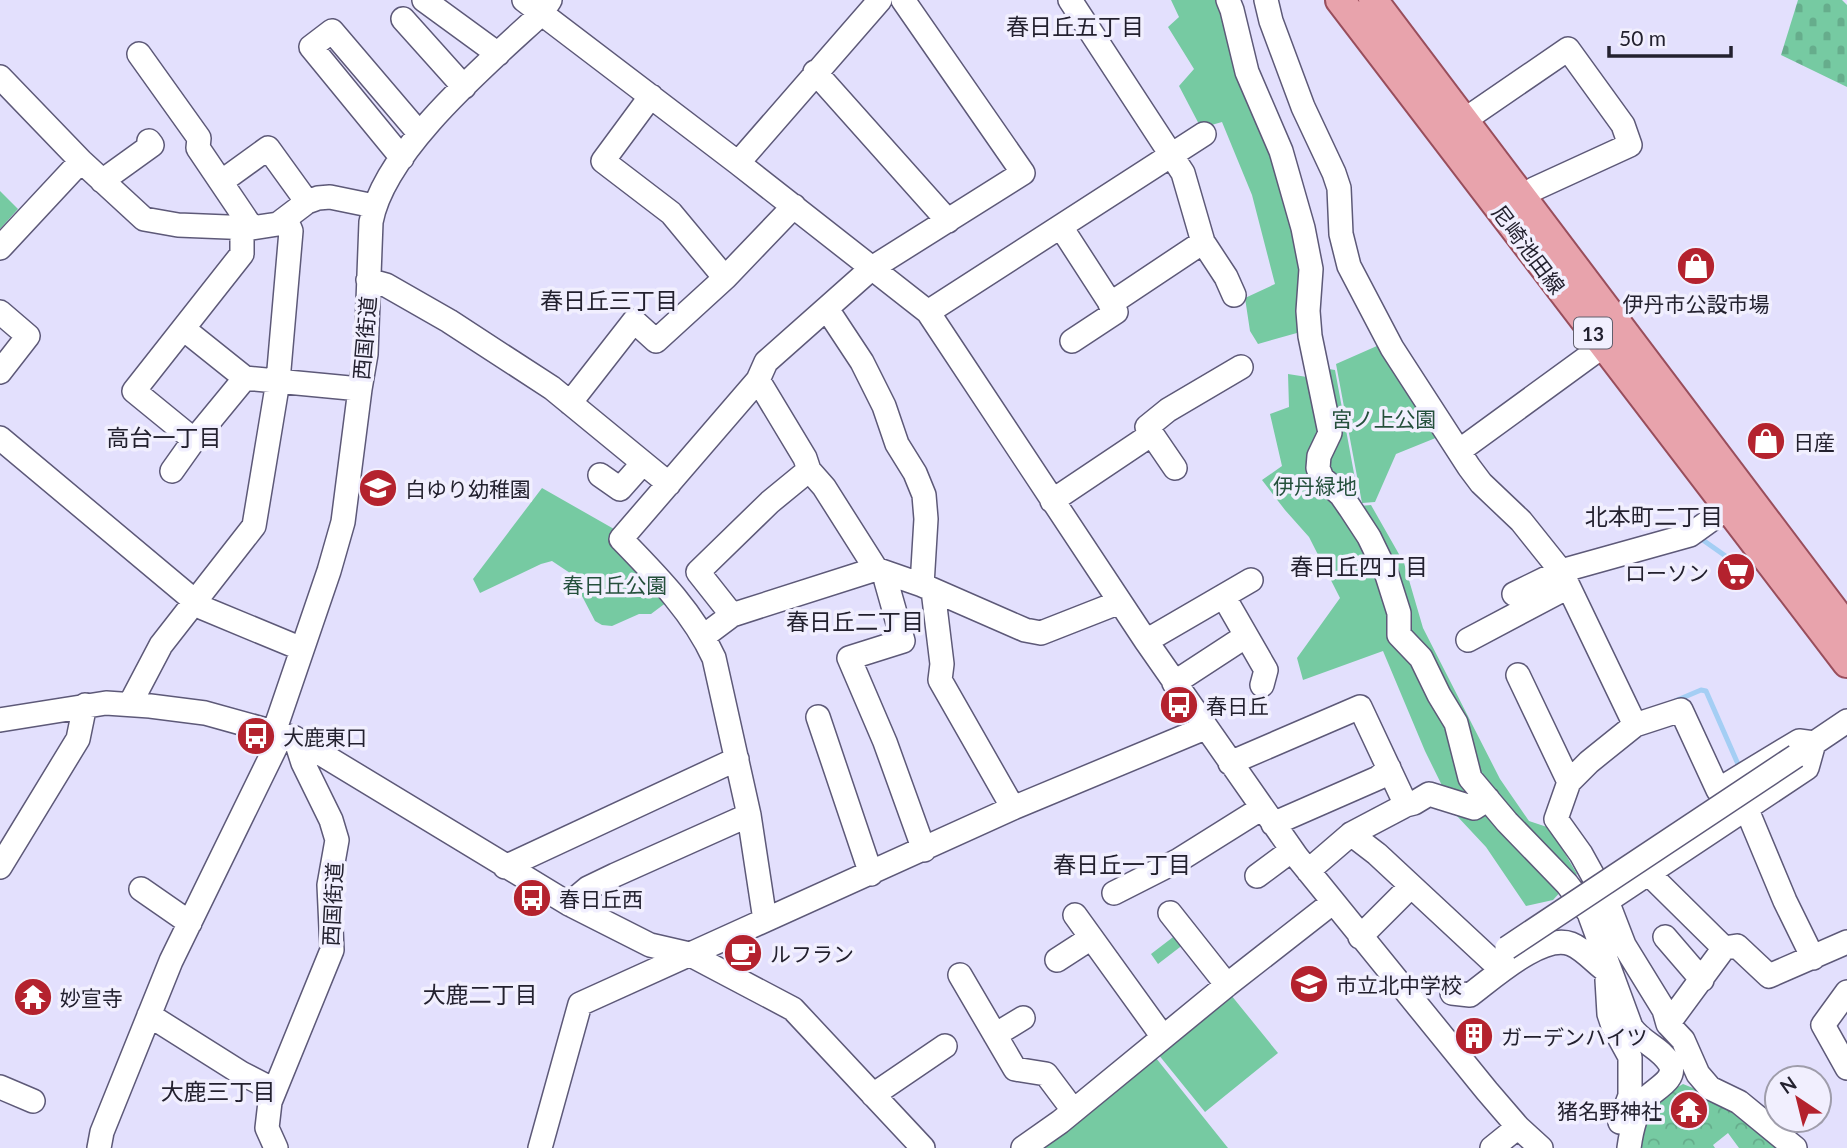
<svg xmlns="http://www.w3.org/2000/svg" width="1847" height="1148" viewBox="0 0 1847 1148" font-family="Lato,'Noto Sans JP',sans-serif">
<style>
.forest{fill:url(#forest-crowns)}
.cemetery{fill:url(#cemetery-stones)}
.park{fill:#76caa2}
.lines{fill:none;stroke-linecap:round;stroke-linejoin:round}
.stream{stroke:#a4cef4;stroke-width:5}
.minor-casing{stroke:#5d5978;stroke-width:26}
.major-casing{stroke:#994e5c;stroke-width:32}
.minor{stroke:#fff;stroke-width:23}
.major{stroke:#e8a3ac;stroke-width:28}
.minor-bridge-casing{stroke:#5d5978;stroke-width:26;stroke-linecap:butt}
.minor-bridge{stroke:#fff;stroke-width:23}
.labels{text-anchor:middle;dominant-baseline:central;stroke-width:7;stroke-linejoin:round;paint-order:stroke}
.shield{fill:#f1effe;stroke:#615f6d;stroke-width:2}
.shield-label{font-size:19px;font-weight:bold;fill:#23212f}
.street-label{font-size:21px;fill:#23212f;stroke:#f1effe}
.poi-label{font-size:21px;fill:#23212f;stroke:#f1effe;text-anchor:start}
.park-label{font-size:21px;fill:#25503c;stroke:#f1effe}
.neighbourhood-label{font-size:23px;fill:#23212f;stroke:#f1effe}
</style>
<defs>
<pattern id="forest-crowns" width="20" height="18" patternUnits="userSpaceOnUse" patternTransform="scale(1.75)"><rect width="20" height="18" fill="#76caa2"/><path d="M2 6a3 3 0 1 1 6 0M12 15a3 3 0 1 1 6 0" fill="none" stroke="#66ad8c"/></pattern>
<pattern id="cemetery-stones" width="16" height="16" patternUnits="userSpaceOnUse" patternTransform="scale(1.75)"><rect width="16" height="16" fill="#76caa2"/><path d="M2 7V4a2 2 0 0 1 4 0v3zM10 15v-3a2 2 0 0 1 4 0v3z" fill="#66ad8c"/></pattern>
</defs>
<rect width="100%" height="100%" fill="#e3e0fd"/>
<path class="forest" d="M 1683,1084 L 1708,1094 L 1789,1148 L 1739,1148 L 1728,1133 L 1713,1145 L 1715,1148 L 1634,1148 L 1649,1104 Z"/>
<path class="cemetery" d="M 1798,0 L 1842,0 L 1847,5 L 1847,87 L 1781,55 Z"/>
<path class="park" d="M 1171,0 L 1237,0 L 1287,217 L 1301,251 L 1304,331 L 1258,344 L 1250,331 L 1245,298 L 1275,284 L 1252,195 L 1222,122 L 1201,128 L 1179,86 L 1194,69 L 1168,27 L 1179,17 Z
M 0,191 L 18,209 L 0,229 Z
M 1386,342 L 1443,435 L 1396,454 L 1375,502 L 1362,503 L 1336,364 Z
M 1329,369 L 1335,370 L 1360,506 L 1371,505 L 1404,563 L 1423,628 L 1500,779 L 1529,821 L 1550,828 L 1577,874 L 1553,900 L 1526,906 L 1486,847 L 1457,816 L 1425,751 L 1383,651 L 1303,680 L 1297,658 L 1340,598 L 1309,537 L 1285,510 L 1262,480 L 1282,466 L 1270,414 L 1289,407 L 1288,374 L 1307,377 Z
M 542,488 L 621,533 L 671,599 L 651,614 L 639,614 L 612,626 L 602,625 L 595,621 L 570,573 L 552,561 L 541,564 L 480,593 L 473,579 Z
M 1181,931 L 1184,944 L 1158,964 L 1151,954 Z
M 1231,995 L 1278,1053 L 1205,1112 L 1158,1054 Z
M 1156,1058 L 1228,1148 L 1044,1148 Z"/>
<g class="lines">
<path class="stream" d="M 1700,538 L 1734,562
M 1675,701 L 1701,690 L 1706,691 L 1741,771"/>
<g class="minor-casing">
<path id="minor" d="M 424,0 L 498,54
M 524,0 L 738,163 L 928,312 L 1146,641 L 1297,857 L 1487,1091 L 1518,1127 L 1541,1148
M 1070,0 L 1183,173 L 1203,242 L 1226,277 L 1234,295
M 1228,0 L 1232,10 L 1247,72 L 1281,151 L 1303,228 L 1311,269 L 1308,311 L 1310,336 L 1330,433 L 1319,456 L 1318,468 L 1322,478 L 1341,495 L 1350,508 L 1369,537 L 1386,572 L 1399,613 L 1399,635 L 1421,658 L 1439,695 L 1456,723 L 1470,778 L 1507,822 L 1567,884 L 1589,913 L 1631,1027 C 1642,1043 1661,1048 1670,1064 C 1678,1081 1651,1090 1644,1101 C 1635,1114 1631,1133 1629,1148
M 1266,0 L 1271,21 L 1303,107 L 1334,173 L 1339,188 L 1341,234 L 1349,266 L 1392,348 L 1469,467 L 1481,483 L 1521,521 L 1561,571 L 1635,725
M 403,19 L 464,87
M 139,54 L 199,138 L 198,148 L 252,228
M 815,72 L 948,221
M 0,77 L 81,161 L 144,219 L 178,225 L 252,228 L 278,224 L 307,202 L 318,198 L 330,197 L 374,206
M 651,96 L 603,161 L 671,213 L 725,278
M 1463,121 L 1568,49 L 1623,125 L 1630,145 L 1534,189 L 1522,197
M 402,158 L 311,47 L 332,31 L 419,133
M 738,163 L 880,0
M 102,181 L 152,145 L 149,141
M 221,182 L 268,148 L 307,202
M 1061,227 L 1116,312 L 1072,341
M 0,248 L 81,161
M 368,280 L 386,285 L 449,321 L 552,388 L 669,484
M 1110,304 L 1203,242
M 827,309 L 862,362 L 884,406 L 897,444 L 915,473 L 924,495 L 926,519 L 922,585
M 0,312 L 28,336 L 0,372
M 928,312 L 1204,134
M 185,330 L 245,378 L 360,389
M 758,380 L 805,458 L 809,470 L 824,487 L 876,569
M 570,403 L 634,321 L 656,341 L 725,278 L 794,206
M 0,438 L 203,608 L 302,649
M 194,440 L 134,391 L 242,254 L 242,228
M 1459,451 L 1603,346
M 1175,468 L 1147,427 L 1168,410 L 1241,367
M 172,471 L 194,440 L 245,378
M 600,475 L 620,489 L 643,463
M 1052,501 L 1152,434
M 889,574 L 886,581 L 903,641 L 849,658 L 885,742 L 924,850
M 933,590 L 942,664 L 940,680 L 1013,808
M 1514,594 L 1561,571 L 1690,535 L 1729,507
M 1224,597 L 1266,670 L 1262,685
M 732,615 L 698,572 L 770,502 L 809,470
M 704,636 L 732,615 L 876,569 L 922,585 L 1025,630 L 1041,633 L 1120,602
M 1468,640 L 1568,587
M 1146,641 L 1251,580
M 1518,675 L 1569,782
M 1174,683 L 1246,636
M 130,704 L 161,645 L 254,526 L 278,381 L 291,231 L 286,219
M 818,717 L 871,874
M 0,720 L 106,703 L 150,706 L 205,713 L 295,738 L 569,904 L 650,945 L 689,954 L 793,1009 L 923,1148
M 274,732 L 329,571 L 343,522 L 360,389 L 366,354 L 371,222 C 384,150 488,63 541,14 L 550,0
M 1801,752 L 1847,721
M 1230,763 L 1360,707 L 1406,805 L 1351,834 L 1308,871
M 1406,805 L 1414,803 L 1429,794 L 1474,808 L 1488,799
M 1747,810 L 1785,901 L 1813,958
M 1273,824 L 1378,778 L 1389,768
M 1351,834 L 1377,854 L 1491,960
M 0,867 L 78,739 L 85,705
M 505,867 L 737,759
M 1648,873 L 1724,948
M 1257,876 L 1292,850
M 141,889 L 190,923
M 1114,893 L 1179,860 L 1262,808
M 1607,901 L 1581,854 L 1556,819 L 1569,782 L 1589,762 L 1635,725 L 1681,710 L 1718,790 L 1799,741 L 1814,743 L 1807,768 L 1607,901 L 1624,945 L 1664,1010 L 1668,1024
M 569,904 L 588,888 L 615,875 L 749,815
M 1170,913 L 1227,985
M 1075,915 L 1163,1037
M 765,920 L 749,815 L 714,658 C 693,612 656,575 621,539 L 758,380 L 766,362 L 872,268 L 1023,173 L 903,0
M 1360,937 L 1411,886
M 1665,937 L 1702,980
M 1057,960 L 1091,938
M 960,975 L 1015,1069 L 1046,1074 L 1073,1110
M 1847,992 L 1823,1025 L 1847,1068
M 1452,993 L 1470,995 C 1493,978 1542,933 1571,944 C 1586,950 1597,966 1611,974 L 1607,980 L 1609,1014 L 1613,1026 L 1630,1057 L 1630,1096 L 1620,1122
M 149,1015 L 241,1073 L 274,1090
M 995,1035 L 1023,1018
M 0,1087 L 33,1101
M 873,1095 L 945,1046
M 99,1148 L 102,1132 L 171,961 L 282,734
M 276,1148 L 267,1128 L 270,1102 L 332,950 L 329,885 L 337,840 L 331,820 L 303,763 L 295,738
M 540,1148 L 580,1004 L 1013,808 L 1205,728
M 1023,1148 L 1060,1122 L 1227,985 L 1332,903
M 1492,1148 L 1518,1127
M 1795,1148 L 1739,1102 L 1710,1088 L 1698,1074 L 1683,1040 L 1668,1024 L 1724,948 L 1737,946 L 1769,976 L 1847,942"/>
</g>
<g class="major-casing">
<path id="major" d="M 1340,0 L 1847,663
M 1373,0 L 1847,628"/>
</g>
<use href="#minor" class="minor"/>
<use href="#major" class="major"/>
<g class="minor-bridge-casing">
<path id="minor-bridge" d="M 1507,948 L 1796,756"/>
</g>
<use href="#minor-bridge" class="minor-bridge"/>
</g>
<defs>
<g id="shop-disc" transform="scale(2.0125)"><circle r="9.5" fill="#b4222e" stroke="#f1effe"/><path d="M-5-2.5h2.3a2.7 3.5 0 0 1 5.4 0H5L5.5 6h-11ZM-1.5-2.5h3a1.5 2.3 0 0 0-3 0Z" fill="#fff"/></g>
<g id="school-disc" transform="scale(2.0125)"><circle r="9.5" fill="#b4222e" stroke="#f1effe"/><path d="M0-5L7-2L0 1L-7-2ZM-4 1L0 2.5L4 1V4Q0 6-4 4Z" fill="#fff"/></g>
<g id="supermarket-disc" transform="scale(2.0125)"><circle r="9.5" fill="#b4222e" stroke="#f1effe"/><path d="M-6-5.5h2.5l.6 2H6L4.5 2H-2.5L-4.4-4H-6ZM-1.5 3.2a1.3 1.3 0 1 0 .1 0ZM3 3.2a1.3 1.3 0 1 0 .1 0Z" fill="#fff"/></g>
<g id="bus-disc" transform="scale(2.0125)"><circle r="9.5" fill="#b4222e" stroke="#f1effe"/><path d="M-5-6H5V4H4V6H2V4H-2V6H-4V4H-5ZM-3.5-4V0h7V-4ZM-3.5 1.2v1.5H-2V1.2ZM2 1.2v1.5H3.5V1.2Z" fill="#fff"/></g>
<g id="cafe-disc" transform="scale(2.0125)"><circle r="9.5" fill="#b4222e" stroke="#f1effe"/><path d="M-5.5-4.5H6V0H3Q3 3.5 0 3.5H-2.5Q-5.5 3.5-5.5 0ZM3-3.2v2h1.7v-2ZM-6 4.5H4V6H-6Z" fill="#fff"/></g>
<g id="temple-disc" transform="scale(2.0125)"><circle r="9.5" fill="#b4222e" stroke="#f1effe"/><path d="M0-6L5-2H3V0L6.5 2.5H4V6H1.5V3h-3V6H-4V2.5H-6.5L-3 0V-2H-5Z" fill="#fff"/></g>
<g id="building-disc" transform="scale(2.0125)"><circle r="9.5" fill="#b4222e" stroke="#f1effe"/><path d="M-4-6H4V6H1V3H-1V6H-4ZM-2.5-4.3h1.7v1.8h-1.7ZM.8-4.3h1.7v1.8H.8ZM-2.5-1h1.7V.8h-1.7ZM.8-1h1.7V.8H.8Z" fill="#fff"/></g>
</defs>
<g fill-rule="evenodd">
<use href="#shop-disc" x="1696" y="266"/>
<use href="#shop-disc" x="1766" y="441"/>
<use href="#school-disc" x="378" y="488"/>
<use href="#supermarket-disc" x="1736" y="572"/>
<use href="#bus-disc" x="1179" y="705"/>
<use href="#bus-disc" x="256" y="736"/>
<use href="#bus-disc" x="532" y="898"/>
<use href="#cafe-disc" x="743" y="953"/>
<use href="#school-disc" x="1309" y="984"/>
<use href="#temple-disc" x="33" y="997"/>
<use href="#building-disc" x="1474" y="1036"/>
<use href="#temple-disc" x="1689" y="1110"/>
</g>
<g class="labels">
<rect class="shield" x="1574" y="317.5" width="38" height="31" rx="5"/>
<g class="shield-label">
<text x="1593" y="333">13</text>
</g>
<g class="street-label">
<text transform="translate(1529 249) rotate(53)">尼崎池田線</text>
<text transform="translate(364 338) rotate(-85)">西国街道</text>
<text transform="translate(332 904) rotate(-87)">西国街道</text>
</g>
<g class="poi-label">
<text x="1696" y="303" text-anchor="middle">伊丹市公設市場</text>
<text x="1793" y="441">日産</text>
<text x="405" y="488">白ゆり幼稚園</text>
<text x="1709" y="572" text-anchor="end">ローソン</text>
<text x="1206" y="705">春日丘</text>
<text x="283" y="736">大鹿東口</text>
<text x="559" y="898">春日丘西</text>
<text x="770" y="953">ルフラン</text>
<text x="1336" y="984">市立北中学校</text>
<text x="60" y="997">妙宣寺</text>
<text x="1501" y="1036">ガーデンハイツ</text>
<text x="1662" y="1110" text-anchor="end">猪名野神社</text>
</g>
<g class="park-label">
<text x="1384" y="418">宮ノ上公園</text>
<text x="1315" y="485">伊丹緑地</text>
<text x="615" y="584">春日丘公園</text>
</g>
<g class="neighbourhood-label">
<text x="1075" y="26">春日丘五丁目</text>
<text x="609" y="300">春日丘三丁目</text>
<text x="164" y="437">高台一丁目</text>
<text x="1654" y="516">北本町二丁目</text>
<text x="1359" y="566">春日丘四丁目</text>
<text x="855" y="621">春日丘二丁目</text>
<text x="1122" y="864">春日丘一丁目</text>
<text x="480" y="994">大鹿二丁目</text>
<text x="218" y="1091">大鹿三丁目</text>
</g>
</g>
<g transform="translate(1798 1099) rotate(325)"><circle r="33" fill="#f1effe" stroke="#9f9dab" stroke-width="2"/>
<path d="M0-5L12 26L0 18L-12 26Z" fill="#b4222e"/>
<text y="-10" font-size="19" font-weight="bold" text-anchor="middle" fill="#23212f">N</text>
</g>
<path d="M1609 46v10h122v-10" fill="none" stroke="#23212f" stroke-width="3.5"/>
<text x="1619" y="46" font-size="21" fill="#23212f" stroke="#f1effe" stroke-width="5" paint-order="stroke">50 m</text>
</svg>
